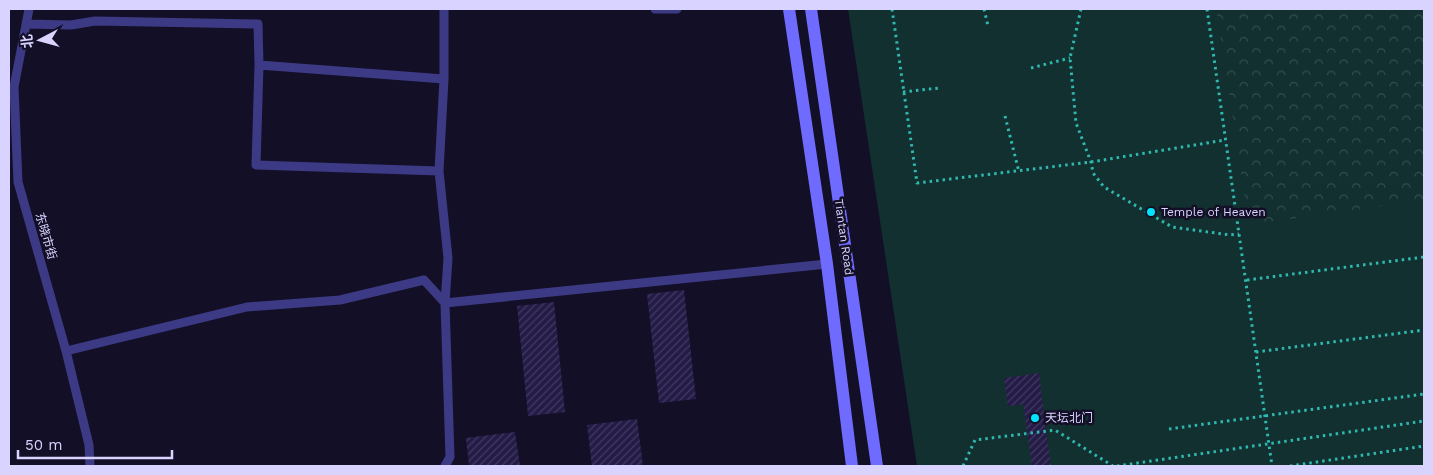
<svg xmlns="http://www.w3.org/2000/svg" width="1433" height="475" viewBox="0 0 1433 475" font-family="'Work Sans','Noto Sans SC',sans-serif">
<style>
.green{fill:#12302f}
.forest{fill:url(#forest-crowns)}
.building{fill:url(#building-hatch)}
.lines{fill:none;stroke-linecap:round;stroke-linejoin:round}
.path{stroke:#2fb8b0;stroke-width:3;stroke-dasharray:2.5 4;stroke-linecap:butt}
.lane{stroke:#3d3a85;stroke-width:9}
.secondary{stroke:#6f6bff;stroke-width:12}
.poi-dot{fill:#00e5ff;stroke:#130f26;stroke-width:2}
.labels{text-anchor:middle;dominant-baseline:central;stroke-width:5;stroke-linejoin:round;paint-order:stroke}
.poi-label{font-size:12px;fill:#d9d4ff;stroke:#130f26;text-anchor:start}
.street-label{font-size:12px;fill:#d9d4ff;stroke:#130f26}
</style>
<defs>
<pattern id="forest-crowns" width="20" height="18" patternUnits="userSpaceOnUse" patternTransform="scale(1.25)"><rect width="20" height="18" fill="#12302f"/><path d="M2 6a3 3 0 1 1 6 0M12 15a3 3 0 1 1 6 0" fill="none" stroke="#344d4e"/></pattern>
<pattern id="building-hatch" width="6" height="6" patternUnits="userSpaceOnUse" patternTransform="scale(1.25)"><rect width="6" height="6" fill="#241b47"/><path d="M-1 1l2-2M0 6l6-6M5 7l2-2" fill="none" stroke="#433b63"/></pattern>
</defs>
<rect width="100%" height="100%" fill="#130f26"/>
<path class="green" d="M 848,9 L 1424,9 L 1424,466 L 917,466 Z"/>
<path class="forest" d="M 1216,9 L 1424,9 L 1424,200 L 1249,225 Z"/>
<path class="building" d="M 684,290 L 696,399 L 659,403 L 647,294 Z
M 554,302 L 565,412 L 528,416 L 517,306 Z
M 1039,373 L 1046,431 L 1051,466 L 1032,466 L 1023,404 L 1008,406 L 1007,400 L 1004,378 Z
M 637,419 L 643,466 L 592,466 L 587,425 Z
M 515,432 L 520,466 L 469,466 L 466,438 Z"/>
<g class="lines">
<path class="path" d="M 892,9 L 917,183 L 1091,162 L 1225,140
M 984,9 L 988,26
M 1081,9 L 1070,58 L 1076,123 L 1091,162 L 1093,173 L 1104,187 L 1172,227 L 1230,235 L 1239,234
M 1207,9 L 1272,466
M 1031,68 L 1070,58
M 903,92 L 939,88
M 1005,116 L 1019,172
M 1247,280 L 1424,257
M 1256,352 L 1424,330
M 1169,429 L 1424,394
M 963,466 L 975,440 L 1055,430 L 1113,466
M 1117,466 L 1424,421
M 1290,466 L 1424,446"/>
<path class="lane" d="M 29,9 L 14,87 L 18,182 L 66,351 L 89,445 L 90,466
M 444,9 L 444,79 L 439,171 L 448,258 L 445,303 L 450,457 L 445,466
M 655,9 L 677,9
M 26,24 L 71,25 L 95,21 L 258,24 L 259,65 L 256,165 L 439,171
M 259,65 L 444,79
M 66,351 L 247,307 L 340,300 L 424,280 L 445,303 L 827,264"/>
<path class="secondary" d="M 789,9 L 827,264 L 852,466
M 811,9 L 877,466"/>
</g>
<g class="poi-dot">
<circle cx="1151" cy="212" r="5"/>
<circle cx="1035" cy="418" r="5"/>
</g>
<g class="labels">
<g class="poi-label">
<text x="1161" y="212">Temple of Heaven</text>
<text x="1045" y="418">天坛北门</text>
</g>
<g class="street-label">
<text transform="translate(46 236) rotate(74)">东晓市街</text>
<text transform="translate(844 237) rotate(82)">Tiantan Road</text>
</g>
</g>
<rect width="1433" height="475" fill="none" stroke="#d9d4ff" stroke-width="20"/>
<g transform="translate(40 40) rotate(264)" stroke="#130f26" stroke-width="4" paint-order="stroke">
<path d="M0-4L9 19L0 12L-9 19Z" fill="#d9d4ff"/>
<text y="-8" font-size="14" font-weight="bold" text-anchor="middle" fill="#d9d4ff">北</text>
</g>
<path d="M18 450v8h154v-8" fill="none" stroke="#d9d4ff" stroke-width="2.5"/>
<text x="25" y="450" font-size="15" fill="#d9d4ff" stroke="#130f26" stroke-width="4" paint-order="stroke">50 m</text>
</svg>
